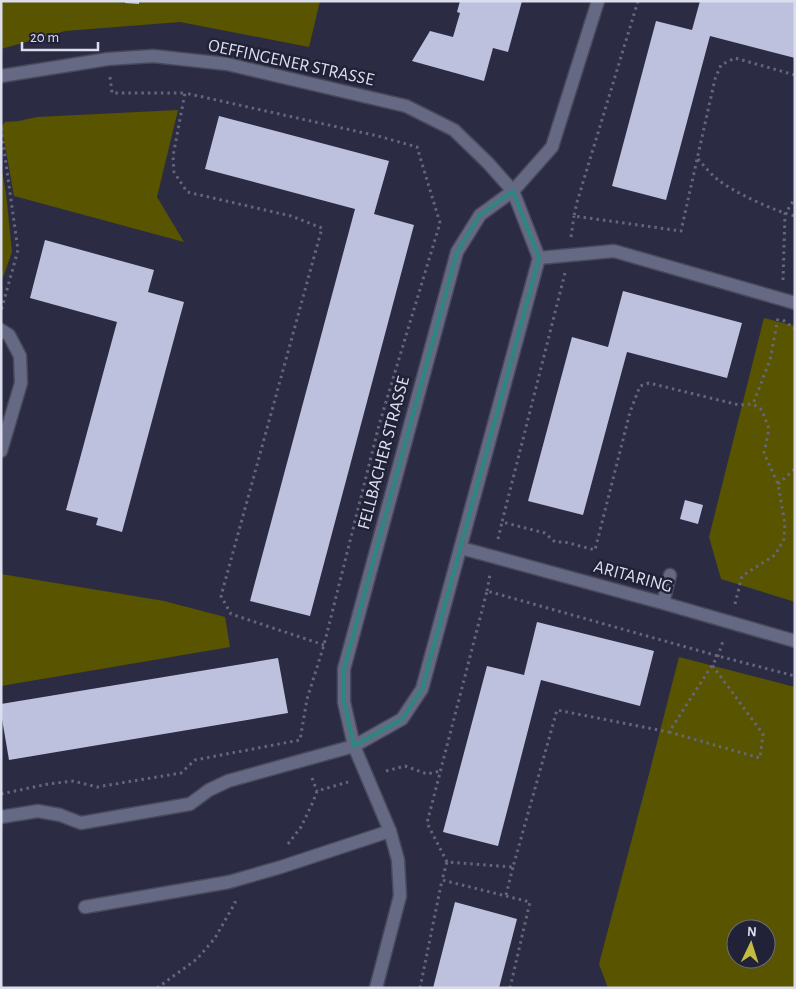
<svg xmlns="http://www.w3.org/2000/svg" width="796" height="989" viewBox="0 0 796 989" font-family="'Alegreya Sans',sans-serif">
<style>
.green{fill:#595400;fill-rule:evenodd}
.building{fill:#bec1de}
.lines{fill:none;stroke-linecap:round;stroke-linejoin:round}
.lane-casing{stroke:#48495c;stroke-width:15}
.street-casing{stroke:#48495c;stroke-width:15}
.path{stroke:#65667b;stroke-width:3;stroke-dasharray:2.5 4;stroke-linecap:butt}
.lane{stroke:#666983;stroke-width:12}
.street{stroke:#666983;stroke-width:12}
.marked{fill:none;stroke:#2e8681;stroke-width:4;stroke-linejoin:round}
.labels{text-anchor:middle;dominant-baseline:central;stroke-width:5;stroke-linejoin:round;paint-order:stroke}
.street-label{font-size:18px;fill:#dcdeed;stroke:#212238}
</style>
<rect width="100%" height="100%" fill="#2b2c43"/>
<path class="green" d="M 1,1 L 320,1 L 309,47 L 180,22 L 65,31 L 1,49 Z
M 178,110 L 157,197 L 184,242 L 14,196 L 3,134 L 2,126 L 5,122 L 19,121 L 37,117 Z
M 1,165 L 6,193 L 12,252 L 1,283 Z
M 764,318 L 795,326 L 795,602 L 721,579 L 709,537 Z
M 1,574 L 164,601 L 225,617 L 230,647 L 1,686 Z
M 679,657 L 795,687 L 795,988 L 608,988 L 599,964 L 649,774 ZM 736,929 L 766,929 L 766,959 L 736,959 Z"/>
<path class="building" d="M 125,1 L 139,1 L 139,4 L 125,3 Z
M 460,1 L 522,1 L 508,52 L 493,48 L 484,81 L 412,61 L 430,31 L 453,37 L 460,13 L 457,12 Z
M 700,1 L 795,1 L 795,58 L 710,36 L 666,200 L 612,186 L 656,21 L 692,30 Z
M 219,116 L 389,161 L 374,214 L 414,225 L 310,616 L 250,601 L 355,209 L 205,169 Z
M 45,240 L 154,270 L 148,292 L 184,302 L 122,532 L 96,525 L 98,518 L 66,510 L 117,322 L 30,298 Z
M 623,291 L 742,323 L 727,378 L 627,352 L 583,515 L 528,501 L 572,337 L 608,347 Z
M 685,500 L 703,505 L 698,524 L 680,519 Z
M 537,622 L 654,651 L 640,706 L 541,680 L 498,846 L 443,832 L 487,666 L 524,675 Z
M 278,658 L 288,713 L 9,760 L 1,713 L 1,704 Z
M 455,902 L 517,919 L 499,988 L 433,988 Z"/>
<g class="lines">
<g class="lane-casing">
<path id="lane" d="M 85,907 L 229,882 L 281,867 L 390,831"/>
</g>
<g class="street-casing">
<path id="street" d="M 1,76 L 108,59 L 153,56 L 227,64 L 406,106 L 454,130 L 488,163 L 513,191 L 480,215 L 457,252 L 344,669 L 344,702 L 354,746 L 228,781 L 209,790 L 190,804 L 81,823 L 60,815 L 38,811 L 1,817
M 539,258 L 614,251 L 795,303
M 1,330 L 9,335 L 20,356 L 21,383 L 1,451
M 461,548 L 663,603 L 795,641
M 663,603 L 670,575
M 376,988 L 400,896 L 398,860 L 390,831 L 354,746 L 402,719 L 422,689 L 539,258 L 513,191 L 552,147 L 598,1"/>
</g>
<path class="path" d="M 638,1 L 577,202 L 574,216 L 681,231 L 715,79 L 721,65 L 735,58 L 795,75
M 110,77 L 112,93 L 185,93
M 1,128 L 18,250 L 1,311
M 698,159 C 704,166 710,173 717,179 C 733,192 774,211 795,216
M 571,237 L 574,216
M 565,273 L 502,522 L 545,533 L 555,542 L 565,542 L 595,550 L 630,412 L 640,386 L 649,383 L 739,405 L 753,404
M 783,280 L 785,214 L 795,198
M 783,320 L 795,329
M 778,484 L 795,469
M 498,539 L 502,522
M 487,591 L 490,574
M 735,604 L 742,576 L 775,555 L 784,539 L 785,524 L 778,484 L 764,453 L 769,429 L 762,410 L 753,404 L 770,360 L 778,318
M 669,732 L 760,758 L 763,734 L 712,665
M 386,771 L 405,766 L 427,774 L 440,771
M 312,778 L 317,791
M 1,794 L 48,784 L 73,781 L 97,787 L 181,773 L 195,760 L 300,740 L 307,699 L 324,645 L 379,425 L 440,223 L 417,147 L 378,136 L 185,93 L 173,156 L 174,172 L 187,192 L 291,216 L 322,228 L 221,596 L 231,614 L 324,645
M 288,844 L 301,827 L 313,802 L 317,791 L 348,782
M 447,862 L 427,823 L 487,591 L 718,656 L 795,676
M 506,895 L 513,867
M 157,988 L 197,959 L 215,938 L 235,903 L 235,899
M 420,988 L 442,880
M 510,988 L 530,902 L 442,880 L 447,862 L 513,867 L 557,710 L 669,732 L 718,656 L 723,641"/>
<use href="#lane" class="lane"/>
<use href="#street" class="street"/>
</g>
<path class="marked" d="M 513,191 L 539,258 L 422,689 L 402,719 L 354,746 L 344,702 L 344,669 L 457,252 L 480,215 Z"/>
<g class="labels">
<g class="street-label">
<text transform="translate(291 63) rotate(12)">OEFFINGENER STRASSE</text>
<text transform="translate(384 453) rotate(-75)">FELLBACHER STRASSE</text>
<text transform="translate(633 577) rotate(15)">ARITARING</text>
</g>
</g>
<rect width="796" height="989" fill="none" stroke="#dcdeed" stroke-width="5"/>
<g transform="translate(751 944) rotate(4)"><circle r="24" fill="#212238" stroke="#6c6d80"/>
<path d="M0-4L9 19L0 12L-9 19Z" fill="#c4bc3e"/>
<text y="-8" font-size="14" font-weight="bold" text-anchor="middle" fill="#dcdeed">N</text>
</g>
<path d="M22 42v8h76v-8" fill="none" stroke="#dcdeed" stroke-width="2.5"/>
<text x="30" y="42" font-size="15" fill="#dcdeed" stroke="#212238" stroke-width="4" paint-order="stroke">20 m</text>
</svg>
